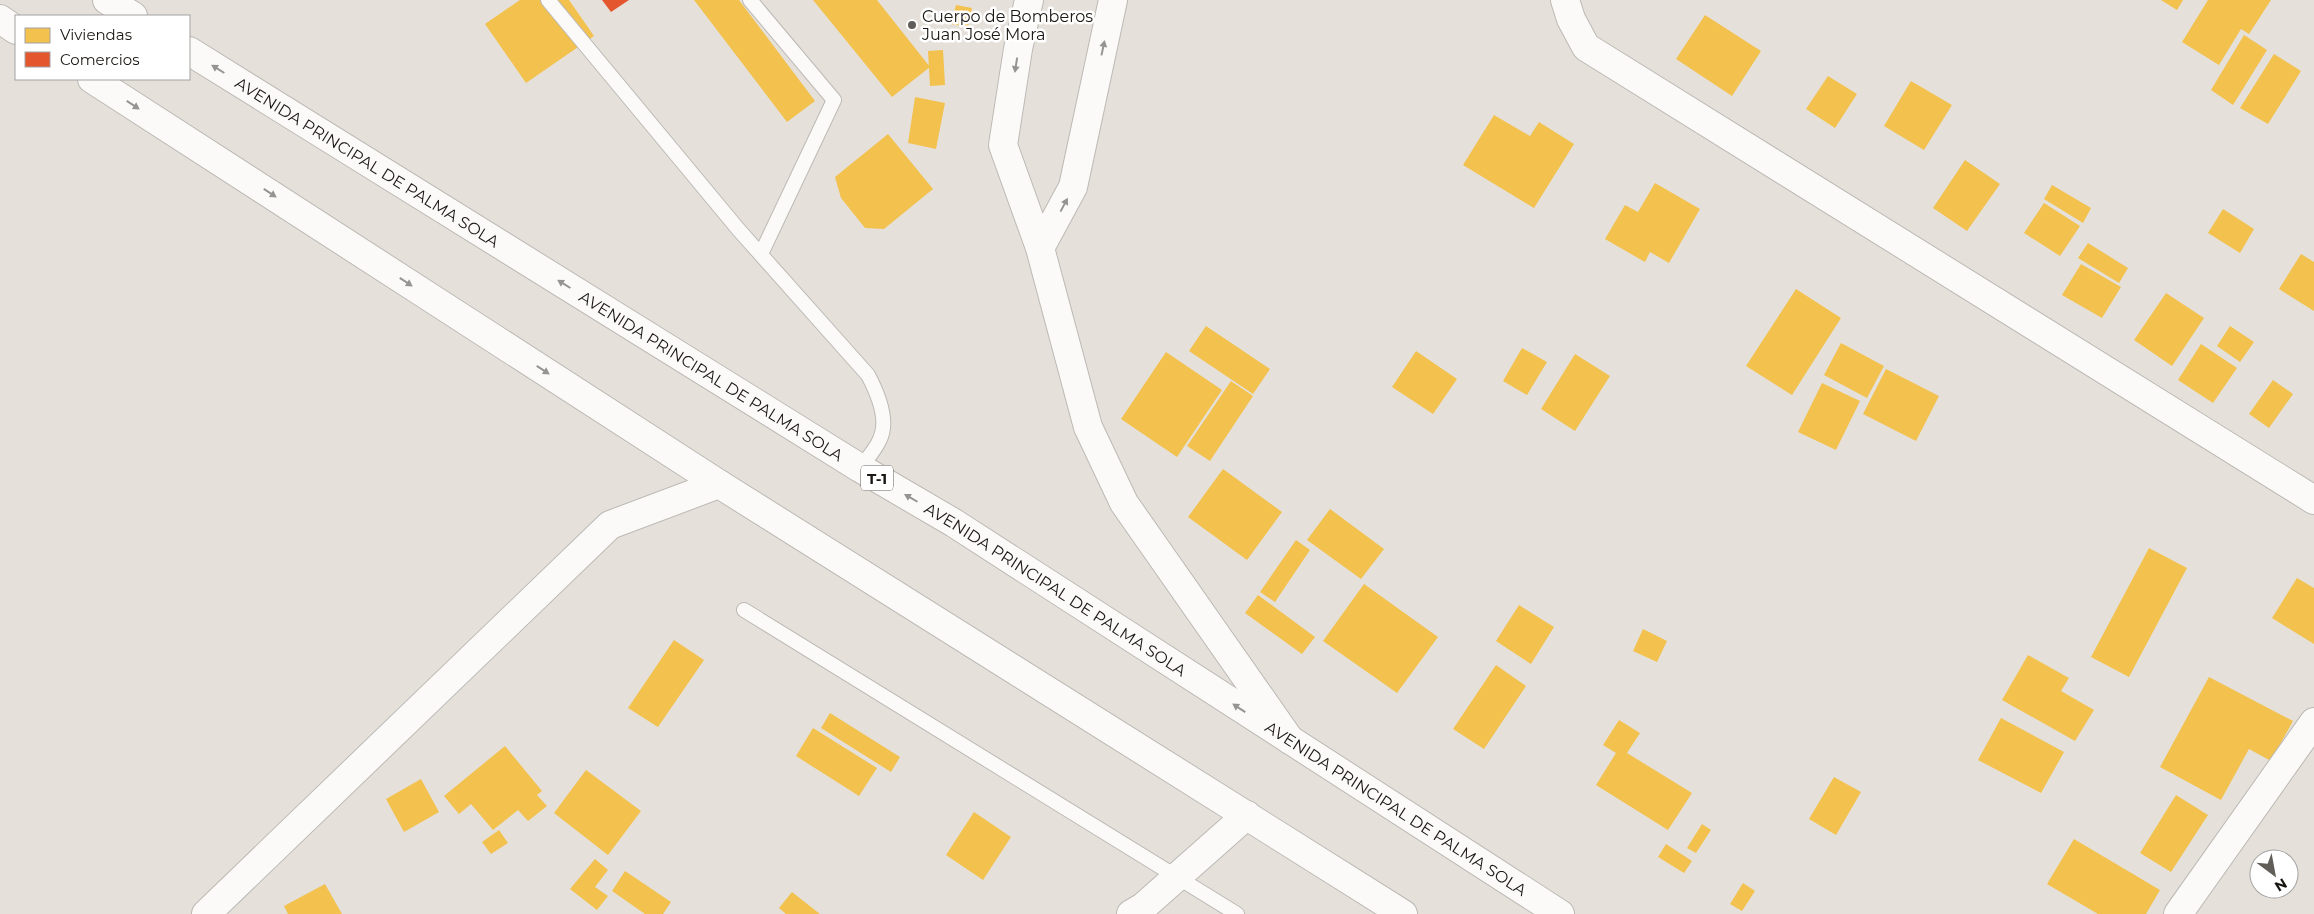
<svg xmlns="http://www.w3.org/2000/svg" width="2314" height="914" viewBox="0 0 2314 914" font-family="Montserrat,sans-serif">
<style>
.homes{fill:#f2c14e}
.shops{fill:#e4572e}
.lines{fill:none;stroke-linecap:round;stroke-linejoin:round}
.lane-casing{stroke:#bcb9b4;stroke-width:16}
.street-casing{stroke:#bcb9b4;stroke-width:30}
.highway-casing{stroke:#bcb9b4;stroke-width:30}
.lane{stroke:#fbfaf9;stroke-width:14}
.street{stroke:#fbfaf9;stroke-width:28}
.highway{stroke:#fbfaf9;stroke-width:28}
.oneway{fill:#969492}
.poi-dot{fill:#615e59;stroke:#fff;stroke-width:2}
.labels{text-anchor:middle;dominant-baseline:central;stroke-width:5;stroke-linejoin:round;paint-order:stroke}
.shield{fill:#fff;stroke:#5f5d5a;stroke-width:1}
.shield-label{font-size:15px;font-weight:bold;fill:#1a1713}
.poi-label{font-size:16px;fill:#1a1713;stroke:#fff;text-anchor:start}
.street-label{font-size:16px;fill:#1a1713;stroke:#fff}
</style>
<rect width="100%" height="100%" fill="#e5e1da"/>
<path class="homes" d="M 520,0 L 569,0 L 594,36 L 526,83 L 485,24 Z
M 694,0 L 739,0 L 815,101 L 787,122 Z
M 813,0 L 877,0 L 930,67 L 892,97 Z
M 2161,0 L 2183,0 L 2177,10 Z
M 2208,0 L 2271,0 L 2249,34 L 2241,29 L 2219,65 L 2182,42 Z
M 956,5 L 972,8 L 968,27 L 951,24 Z
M 1705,15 L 1761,51 L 1732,96 L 1676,59 Z
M 2244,35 L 2267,50 L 2233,105 L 2211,90 Z
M 943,50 L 945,85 L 930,86 L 928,51 Z
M 2274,54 L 2301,71 L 2268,124 L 2240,108 Z
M 1828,76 L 1857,94 L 1835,128 L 1806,109 Z
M 1911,81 L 1952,105 L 1924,150 L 1884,126 Z
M 915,97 L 945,103 L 936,149 L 908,143 Z
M 1494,115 L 1530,136 L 1539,122 L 1574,144 L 1534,208 L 1463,165 Z
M 888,134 L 933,189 L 884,229 L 865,228 L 841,198 L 835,177 Z
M 1965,160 L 2000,184 L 1967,231 L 1933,208 Z
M 1655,183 L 1700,209 L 1669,263 L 1650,252 L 1645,262 L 1605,239 L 1625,205 L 1638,212 Z
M 2052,185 L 2091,208 L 2083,223 L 2044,199 Z
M 2044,203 L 2080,226 L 2060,256 L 2024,233 Z
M 2223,209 L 2254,229 L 2240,253 L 2208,233 Z
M 2088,243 L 2128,268 L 2119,283 L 2078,258 Z
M 2301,254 L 2314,262 L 2314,311 L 2279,289 Z
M 2081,264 L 2121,287 L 2102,318 L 2062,295 Z
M 1796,289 L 1841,318 L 1792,395 L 1746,366 Z
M 2166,293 L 2204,318 L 2172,366 L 2134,340 Z
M 1206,326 L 1270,369 L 1253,394 L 1189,351 Z
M 2230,326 L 2254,342 L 2240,362 L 2217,346 Z
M 1841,343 L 1884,366 L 1867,398 L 1824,375 Z
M 2201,344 L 2237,368 L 2213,403 L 2178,380 Z
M 1522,348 L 1547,362 L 1527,395 L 1503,381 Z
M 1416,351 L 1457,379 L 1433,414 L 1392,387 Z
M 1166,352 L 1222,390 L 1177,457 L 1121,419 Z
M 1575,354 L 1610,376 L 1575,431 L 1541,409 Z
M 1886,369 L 1939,396 L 1916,441 L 1863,414 Z
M 2273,380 L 2293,394 L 2269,428 L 2249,414 Z
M 1231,381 L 1253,396 L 1210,461 L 1187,446 Z
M 1822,383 L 1860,401 L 1836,450 L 1798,432 Z
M 1223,469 L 1282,512 L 1247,560 L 1188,517 Z
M 1330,509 L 1384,549 L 1361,579 L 1307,540 Z
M 1296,540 L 1310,550 L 1275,602 L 1260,592 Z
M 2149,548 L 2187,568 L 2129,677 L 2091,657 Z
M 2297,578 L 2314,588 L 2314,644 L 2272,618 Z
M 1364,584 L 1438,637 L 1397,693 L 1323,641 Z
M 1258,595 L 1315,637 L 1302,654 L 1245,613 Z
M 1519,605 L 1554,627 L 1531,664 L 1496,641 Z
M 1643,629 L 1667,641 L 1657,662 L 1633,651 Z
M 674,640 L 704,660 L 658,727 L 628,708 Z
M 2028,655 L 2069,678 L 2061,691 L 2094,710 L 2075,741 L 2002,700 Z
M 1496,665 L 1526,686 L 1484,749 L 1453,729 Z
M 2209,677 L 2293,721 L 2271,761 L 2249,749 L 2221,800 L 2160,767 Z
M 830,713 L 900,757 L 891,772 L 821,728 Z
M 2001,718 L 2064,752 L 2041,793 L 1978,760 Z
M 1619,720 L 1640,733 L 1627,753 L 1692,793 L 1668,830 L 1596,785 L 1616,753 L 1603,745 Z
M 813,728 L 877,768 L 859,796 L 796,756 Z
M 505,746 L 542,791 L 537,795 L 547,806 L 528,821 L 518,810 L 493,830 L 471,804 L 459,814 L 444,796 Z
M 586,770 L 641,811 L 608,855 L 554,813 Z
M 1834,777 L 1861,792 L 1836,835 L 1809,819 Z
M 421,779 L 439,812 L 404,832 L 386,799 Z
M 2176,795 L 2208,815 L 2171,872 L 2140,853 Z
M 974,812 L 1011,837 L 983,880 L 946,855 Z
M 1702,824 L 1711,830 L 1696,853 L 1687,848 Z
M 499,830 L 508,843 L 491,854 L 482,842 Z
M 2074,839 L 2160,890 L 2146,914 L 2098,914 L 2047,884 Z
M 1666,844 L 1692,861 L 1684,873 L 1658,857 Z
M 595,859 L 608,870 L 595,887 L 608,896 L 597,910 L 570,889 Z
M 625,871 L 671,902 L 663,914 L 645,914 L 612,891 Z
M 1743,883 L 1755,891 L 1742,911 L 1730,904 Z
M 325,884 L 342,914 L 288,914 L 284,906 Z
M 792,892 L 820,914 L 786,914 L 779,908 Z"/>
<path class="shops" d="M 602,0 L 629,0 L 611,12 Z"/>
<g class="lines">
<g class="lane-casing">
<path id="lane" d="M 548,0 L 738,229 L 868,375 C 877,392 889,420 880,439 C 876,449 867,459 860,468
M 750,0 L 834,100 L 761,254
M 744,610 L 1237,914"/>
</g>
<g class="street-casing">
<path id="street" d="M 1029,0 L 1018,49 L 1003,145 L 1040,248 L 1088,427 L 1124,503 L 1290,740
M 1565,0 L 1571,19 L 1586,47 L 2314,500
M 1040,248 L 1073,187 L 1113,0
M 206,914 L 610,525 L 719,484
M 1131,914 L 1143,907 L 1247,815
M 2178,914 L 2314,722"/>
</g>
<g class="highway-casing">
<g id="highway">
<path d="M 107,0 L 133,16"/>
<path d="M 0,19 L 16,30"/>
<path id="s1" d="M 189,51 L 860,468 L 954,523 L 1560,914"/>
<path d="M 92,79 L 719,484 L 1403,914"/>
</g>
</g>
<use href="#lane" class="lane"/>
<use href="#street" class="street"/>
<use href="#highway" class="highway"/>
</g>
<defs><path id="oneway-solid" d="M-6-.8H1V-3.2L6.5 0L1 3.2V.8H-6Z" transform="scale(1.25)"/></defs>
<g class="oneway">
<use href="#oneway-solid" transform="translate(1103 48) rotate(-78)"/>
<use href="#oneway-solid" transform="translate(1016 65) rotate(99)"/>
<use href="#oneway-solid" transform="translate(218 69) rotate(-148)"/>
<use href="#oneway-solid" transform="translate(133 105) rotate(33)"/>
<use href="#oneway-solid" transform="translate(270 193) rotate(33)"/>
<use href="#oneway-solid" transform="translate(1064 205) rotate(-62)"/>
<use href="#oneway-solid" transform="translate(406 282) rotate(33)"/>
<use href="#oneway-solid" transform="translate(564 284) rotate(-148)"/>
<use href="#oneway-solid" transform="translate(543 370) rotate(33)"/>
<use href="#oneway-solid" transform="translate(911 498) rotate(-150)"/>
<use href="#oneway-solid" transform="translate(1239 708) rotate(-147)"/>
</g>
<circle class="poi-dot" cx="912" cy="25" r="5"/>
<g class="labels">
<rect class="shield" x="861" y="465.5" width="32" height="25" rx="4"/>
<g class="shield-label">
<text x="877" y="478">T-1</text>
</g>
<g class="poi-label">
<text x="922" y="16">Cuerpo de Bomberos<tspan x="922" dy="18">Juan José Mora</tspan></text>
</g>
<g class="street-label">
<text stroke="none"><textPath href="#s1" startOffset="210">AVENIDA PRINCIPAL DE PALMA SOLA</textPath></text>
<text stroke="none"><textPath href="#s1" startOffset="615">AVENIDA PRINCIPAL DE PALMA SOLA</textPath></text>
<text stroke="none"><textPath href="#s1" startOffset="1020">AVENIDA PRINCIPAL DE PALMA SOLA</textPath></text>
<text stroke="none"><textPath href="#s1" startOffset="1425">AVENIDA PRINCIPAL DE PALMA SOLA</textPath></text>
</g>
</g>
<rect x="15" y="15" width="175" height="65" fill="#ffffff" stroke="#a3a2a1"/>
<rect x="25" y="28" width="25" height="15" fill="#f2c14e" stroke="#a3a2a1"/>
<text x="60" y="40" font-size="15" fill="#1a1713">Viviendas</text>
<rect x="25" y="52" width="25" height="15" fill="#e4572e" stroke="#a3a2a1"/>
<text x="60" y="65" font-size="15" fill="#1a1713">Comercios</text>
<g transform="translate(2274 874) rotate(148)"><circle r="24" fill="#ffffff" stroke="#a3a2a1"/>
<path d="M0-4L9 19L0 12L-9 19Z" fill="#615e59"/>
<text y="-8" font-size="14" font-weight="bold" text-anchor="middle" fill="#1a1713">N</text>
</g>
</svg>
